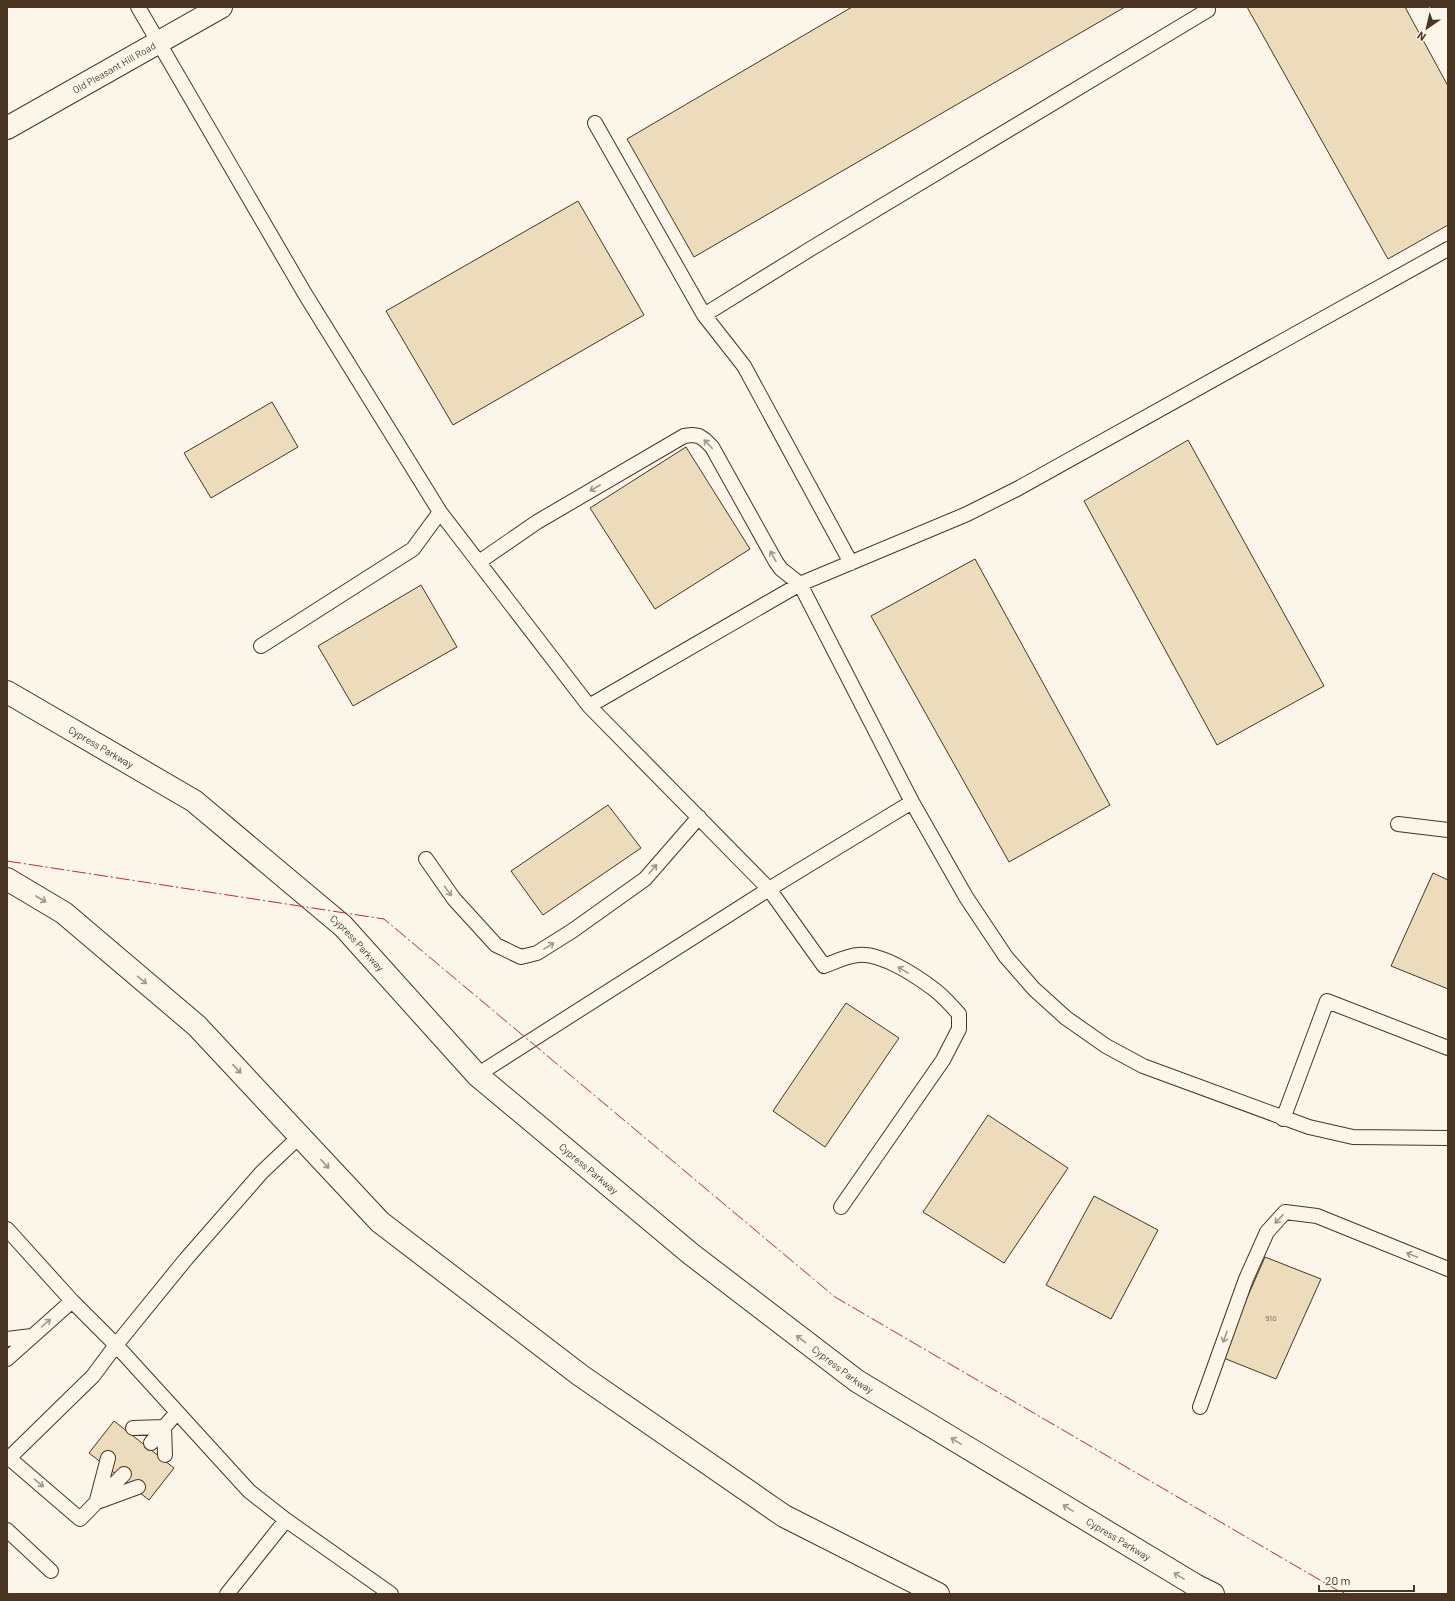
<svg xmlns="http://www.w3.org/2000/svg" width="1455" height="1601" viewBox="0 0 1455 1601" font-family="Barlow,sans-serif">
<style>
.building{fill:#ecdcbc;stroke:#4a3520}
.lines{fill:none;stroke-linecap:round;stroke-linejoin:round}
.service-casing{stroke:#4a3520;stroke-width:16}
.tertiary-casing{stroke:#4a3520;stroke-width:24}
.primary-casing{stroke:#4a3520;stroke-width:24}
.service{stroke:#fbf6e9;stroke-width:14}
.tertiary{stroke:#fbf6e9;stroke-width:22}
.primary{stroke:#fbf6e9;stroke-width:22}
.power{stroke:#c62828;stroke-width:1;stroke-dasharray:14 3 2 3;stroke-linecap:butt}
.oneway{stroke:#a29684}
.labels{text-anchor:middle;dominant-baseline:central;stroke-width:3;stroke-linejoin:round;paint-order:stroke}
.number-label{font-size:8px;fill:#725f47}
.street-label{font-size:10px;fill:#4a3520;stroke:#fbf6e9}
</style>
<rect width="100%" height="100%" fill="#fbf6e9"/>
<path class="building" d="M 852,7 L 1125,7 L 694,257 L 627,139 Z
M 1247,7 L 1405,7 L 1448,86 L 1448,225 L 1388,259 Z
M 578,201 L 644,315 L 453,425 L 386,311 Z
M 272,402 L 298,447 L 211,498 L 184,453 Z
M 1188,440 L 1324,686 L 1217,745 L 1084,501 Z
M 686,447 L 750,549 L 655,609 L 590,508 Z
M 975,559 L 1110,805 L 1009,862 L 871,616 Z
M 421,585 L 457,647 L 353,706 L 318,646 Z
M 608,805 L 641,848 L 543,915 L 511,871 Z
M 1433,873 L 1448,880 L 1448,989 L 1391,966 Z
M 846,1003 L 899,1038 L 825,1147 L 773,1111 Z
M 988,1115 L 1068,1168 L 1004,1263 L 923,1212 Z
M 1094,1196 L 1158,1230 L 1111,1319 L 1046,1285 Z
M 1265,1257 L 1321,1279 L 1276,1379 L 1221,1357 Z
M 114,1421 L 174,1468 L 149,1500 L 89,1453 Z"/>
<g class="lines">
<g class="service-casing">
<path id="service" d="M 138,7 L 305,294 L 440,512 L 589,706 L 800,584 L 967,514 L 1017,489 L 1448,249
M 595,123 L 704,315 L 744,366 L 851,563
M 704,315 L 812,248 L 1208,10
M 479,562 L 537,522 L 684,436 L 692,435 L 699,436 L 705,440 L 712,447 L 776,562 L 781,569 L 800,584 L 912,802 L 966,897 L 1006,957 L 1034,989 L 1066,1018 L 1106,1046 L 1143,1066 L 1309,1127 L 1353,1137 L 1448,1138
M 261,646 L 413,549 L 440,512
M 589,706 L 769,889 L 824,966 C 835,962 846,956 858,955 C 881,952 918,977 935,990 C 944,997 952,1006 959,1014 L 959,1029 L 943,1060 L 841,1207
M 1398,824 L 1448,830
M 426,859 L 454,899 L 496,945 L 521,957 L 537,953 L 572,931 L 645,879 L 699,817
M 477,1075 L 769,889 L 912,802
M 1283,1119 L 1327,1001 L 1448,1048
M 7,1229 L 72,1301 L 116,1345 L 186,1259 L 262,1172 L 300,1136
M 7,1339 L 32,1336
M 7,1359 L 72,1301
M 1200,1407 L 1246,1279 L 1267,1232 L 1285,1212 L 1317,1216 L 1448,1269
M 164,1427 L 165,1455
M 133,1428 L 164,1427
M 151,1443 L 177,1412
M 9,1458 L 80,1519 L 124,1474
M 7,1460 L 93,1376 L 116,1345 L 249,1491 L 286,1520 L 391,1594
M 97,1500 L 108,1458
M 100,1501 L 138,1487
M 7,1530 L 51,1571
M 227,1594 L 286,1520"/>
</g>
<g class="tertiary-casing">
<g id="tertiary">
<path id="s1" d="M 7,128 L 221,7"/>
</g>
</g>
<g class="primary-casing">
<g id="primary">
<path id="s2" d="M 7,692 L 194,801 L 343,926 L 477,1075 L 691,1254 L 857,1381 L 1195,1585 L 1213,1594"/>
<path d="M 7,879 L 64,913 L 197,1026 L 380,1222 L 580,1375 L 784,1516 L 938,1594"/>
</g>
</g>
<use href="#service" class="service"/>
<use href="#tertiary" class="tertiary"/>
<use href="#primary" class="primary"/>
<path class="power" d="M 7,861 L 384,919 L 835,1297 L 1337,1590 L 1347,1594"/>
</g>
<defs><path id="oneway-shaft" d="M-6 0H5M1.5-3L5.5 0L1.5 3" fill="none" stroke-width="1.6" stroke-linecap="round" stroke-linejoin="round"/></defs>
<g class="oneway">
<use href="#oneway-shaft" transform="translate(708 444) rotate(-134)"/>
<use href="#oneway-shaft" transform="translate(595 488) rotate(150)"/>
<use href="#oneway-shaft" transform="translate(773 556) rotate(-119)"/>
<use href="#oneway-shaft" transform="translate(653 869) rotate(-49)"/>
<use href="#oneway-shaft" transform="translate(448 891) rotate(54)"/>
<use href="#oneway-shaft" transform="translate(41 899) rotate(30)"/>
<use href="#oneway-shaft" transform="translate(549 946) rotate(-32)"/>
<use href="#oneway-shaft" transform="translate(903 970) rotate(-149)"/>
<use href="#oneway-shaft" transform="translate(142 980) rotate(40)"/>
<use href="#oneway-shaft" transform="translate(237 1069) rotate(47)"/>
<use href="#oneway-shaft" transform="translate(325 1164) rotate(47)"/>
<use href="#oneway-shaft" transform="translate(1279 1219) rotate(133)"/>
<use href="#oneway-shaft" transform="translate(1412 1255) rotate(-158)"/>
<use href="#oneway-shaft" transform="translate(46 1323) rotate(-42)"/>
<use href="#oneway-shaft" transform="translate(1225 1337) rotate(110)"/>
<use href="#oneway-shaft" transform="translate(801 1339) rotate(-143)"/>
<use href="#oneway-shaft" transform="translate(956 1441) rotate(-149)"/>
<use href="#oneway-shaft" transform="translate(39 1483) rotate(41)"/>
<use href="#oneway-shaft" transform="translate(1068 1508) rotate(-149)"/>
<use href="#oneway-shaft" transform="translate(1179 1576) rotate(-149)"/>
</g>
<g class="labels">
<g class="number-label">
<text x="1271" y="1318">910</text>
</g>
<g class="street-label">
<text stroke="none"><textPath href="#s1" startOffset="123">Old Pleasant Hill Road</textPath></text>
<text stroke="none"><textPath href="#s2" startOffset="109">Cypress Parkway</textPath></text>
<text stroke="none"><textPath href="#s2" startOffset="433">Cypress Parkway</textPath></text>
<text stroke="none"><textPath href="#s2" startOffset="757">Cypress Parkway</textPath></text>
<text stroke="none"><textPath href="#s2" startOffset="1081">Cypress Parkway</textPath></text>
<text stroke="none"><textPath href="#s2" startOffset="1405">Cypress Parkway</textPath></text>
</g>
</g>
<rect width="1455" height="1601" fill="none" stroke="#4a3520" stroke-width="16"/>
<g transform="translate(1427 28) rotate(214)" stroke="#fbf6e9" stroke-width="3" paint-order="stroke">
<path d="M0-3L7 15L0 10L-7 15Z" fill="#4a3520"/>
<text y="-6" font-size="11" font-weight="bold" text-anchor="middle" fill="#4a3520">N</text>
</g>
<path d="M1319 1585v6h95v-6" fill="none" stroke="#4a3520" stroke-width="2"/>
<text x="1325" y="1585" font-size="12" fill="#4a3520" stroke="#fbf6e9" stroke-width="3" paint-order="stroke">20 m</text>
</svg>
